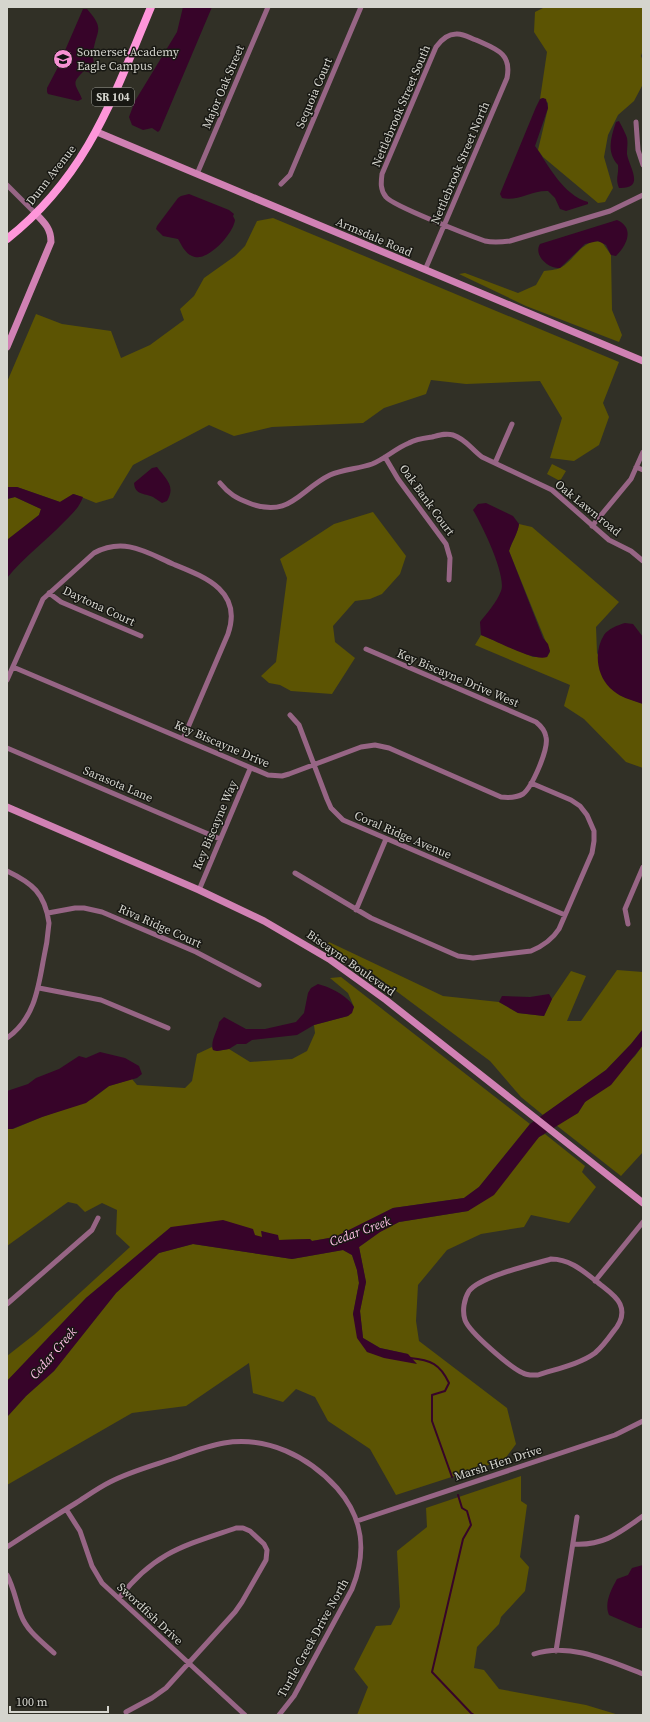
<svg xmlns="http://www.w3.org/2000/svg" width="650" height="1722" viewBox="0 0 650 1722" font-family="'Source Serif 4',serif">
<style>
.green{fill:#5c5403}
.water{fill:#370429}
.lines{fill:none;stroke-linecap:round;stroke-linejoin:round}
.stream{stroke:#370429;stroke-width:2}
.street{stroke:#976585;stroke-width:5}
.secondary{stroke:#d181b4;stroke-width:7}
.primary{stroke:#fe96da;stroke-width:8}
.labels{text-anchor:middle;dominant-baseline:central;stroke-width:3;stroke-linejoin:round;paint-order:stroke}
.shield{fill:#181813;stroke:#9c9c96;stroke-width:1}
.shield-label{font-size:11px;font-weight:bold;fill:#d5d5ce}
.poi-label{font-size:12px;fill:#d5d5ce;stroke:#181813;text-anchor:start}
.street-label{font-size:12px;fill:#d5d5ce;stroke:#181813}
.water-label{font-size:13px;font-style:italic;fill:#fbbde3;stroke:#181813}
</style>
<rect width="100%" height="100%" fill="#313026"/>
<path class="green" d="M 545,7 L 643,7 L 643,50 L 641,56 L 643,61 L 643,84 L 634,101 L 618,115 L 608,135 L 604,157 L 613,188 L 605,202 L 598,203 L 543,157 L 538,150 L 548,108 L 548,103 L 543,98 L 540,99 L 547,52 L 534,32 L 535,12 Z
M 273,218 L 619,362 L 603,403 L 609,417 L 599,445 L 574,461 L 550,458 L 562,418 L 540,381 L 466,384 L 431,380 L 426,394 L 384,408 L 363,423 L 272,427 L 234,436 L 209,425 L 133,465 L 113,498 L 96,503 L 74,494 L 60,502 L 17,487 L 7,487 L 7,382 L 36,314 L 62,324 L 111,331 L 121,358 L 150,345 L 184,320 L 180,309 L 194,296 L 204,278 L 235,256 L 245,246 L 257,221 Z
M 593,241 L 602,242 L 611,255 L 612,310 L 622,335 L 619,342 L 526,306 L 459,274 L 465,273 L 518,293 L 536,285 L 544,271 C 549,270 556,270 560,268 C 572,262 577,248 593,241 Z
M 552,464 L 566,471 L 560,481 L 547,474 Z
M 15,497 L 41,509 L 39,515 L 7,540 L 7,499 Z
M 373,512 L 406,556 L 400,574 L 382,594 L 370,599 L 355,601 L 333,626 L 335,642 L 355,658 L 332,694 L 291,691 L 280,685 L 269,683 L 261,676 L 276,662 L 287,578 L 280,559 L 334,524 Z
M 519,524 L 532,527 L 619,602 L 596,627 L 597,653 L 619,695 L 643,704 L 643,768 L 626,762 L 584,719 L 564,706 L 570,685 L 475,645 L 481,635 L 533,657 L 547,657 L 550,652 L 509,551 C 512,541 518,533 519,524 Z
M 329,942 L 443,996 L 499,1002 L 518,1013 L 544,1016 L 552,999 L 571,971 L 586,976 L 567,1021 L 581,1021 L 617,970 L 643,972 L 643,1029 L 631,1044 L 606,1070 L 543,1115 L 521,1097 L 490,1061 L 364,967 L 327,946 Z
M 341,977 L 530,1124 L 479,1187 L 464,1198 L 393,1208 L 335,1237 L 312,1241 L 310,1239 L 279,1240 L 262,1231 L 262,1237 L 171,1227 L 86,1298 L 7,1381 L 7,1356 L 35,1334 L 130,1247 L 116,1234 L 117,1210 L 102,1203 L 85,1212 L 77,1204 L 68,1202 L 7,1246 L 7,1129 L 13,1129 L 42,1117 L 92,1099 L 109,1086 L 132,1079 L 137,1085 L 185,1088 L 192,1081 L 197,1054 L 212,1047 L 213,1050 L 217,1051 L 229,1049 L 250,1062 L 292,1059 L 307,1051 L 315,1033 L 314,1025 L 348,1016 L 354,1007 L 348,993 L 330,978 Z
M 643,1045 L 643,1152 L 621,1176 L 556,1125 L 578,1113 L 585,1102 L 635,1056 Z
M 545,1134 L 585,1166 L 582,1172 L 596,1187 L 569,1223 L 531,1215 L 524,1227 L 481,1234 L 447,1250 L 418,1285 L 416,1321 L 419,1341 L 507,1408 L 516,1444 L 504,1460 L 396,1495 L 370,1449 L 328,1421 L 315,1397 L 296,1389 L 283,1402 L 253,1393 L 249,1363 L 186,1406 L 132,1413 L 7,1485 L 7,1417 L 26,1396 L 54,1371 L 116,1293 L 159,1253 L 193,1244 L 292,1259 L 343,1250 L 352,1255 L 357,1270 L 359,1283 L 353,1314 L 367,1352 L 408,1354 L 380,1348 L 363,1338 L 360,1311 L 366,1282 L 359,1247 L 380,1232 L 399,1222 L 468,1211 L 539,1137 Z
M 521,1476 L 521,1501 L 527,1505 L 520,1557 L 529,1567 L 525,1591 L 501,1617 L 499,1624 L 477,1647 L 474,1668 L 484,1670 L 499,1689 L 586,1705 L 619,1715 L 357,1715 L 368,1687 L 354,1669 L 376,1626 L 391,1625 L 400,1607 L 397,1551 L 427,1527 L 426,1508 Z"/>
<path class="water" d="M 183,7 L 212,7 L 160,130 L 158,132 L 152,128 L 143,130 L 132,125 L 129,117 L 135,101 L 177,32 Z
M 83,9 L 87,9 C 105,30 97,28 93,52 C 92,60 96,67 95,74 L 84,71 C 70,84 76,84 82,99 L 78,101 L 48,94 L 47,92 L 47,88 L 57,69 Z
M 543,98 L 546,99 L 548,108 L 535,146 C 549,166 563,195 588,202 L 588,204 L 566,211 L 560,209 L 555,198 L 548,191 C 532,190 517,202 502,198 L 500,194 L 536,107 L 540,99 Z
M 619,121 C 621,125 626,134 627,138 C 628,143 627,148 627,154 C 629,167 646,189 619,188 C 615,178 619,175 618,165 C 606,152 611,137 616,122 Z
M 189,194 L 229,210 L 234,214 L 233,216 L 235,220 C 233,234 209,260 195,257 C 186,255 182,246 178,239 L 163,236 L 156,229 L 157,226 L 178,198 L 181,196 Z
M 617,220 C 635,228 627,245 616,256 L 611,255 L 606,245 L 598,241 L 585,244 L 560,268 C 549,269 533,256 540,244 Z
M 157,467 C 166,479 176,486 167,501 L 162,503 C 159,501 156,499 153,497 C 144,493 135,495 134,483 L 152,468 Z
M 7,487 L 17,487 L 60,502 L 73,494 L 83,497 C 79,508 72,514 64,522 C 46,541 24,557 7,578 L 7,540 L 39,515 L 41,509 L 15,497 L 7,499 Z
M 486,503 L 513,516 L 519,524 C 518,533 512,541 509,551 L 543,638 L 548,644 L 550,651 L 547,657 C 534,662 495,640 481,635 L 480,622 C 487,613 497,602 501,591 C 507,576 482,525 473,510 L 478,504 Z
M 625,623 L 633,624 L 643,637 L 643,704 C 631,700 619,697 610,688 C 596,674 594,651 604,635 C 608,629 618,625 625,623 Z
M 318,984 C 330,987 348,996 354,1007 L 352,1013 L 348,1016 L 314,1025 L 297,1035 L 252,1040 L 246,1044 L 237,1044 L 229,1049 L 217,1051 L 213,1050 C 210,1040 218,1031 219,1022 L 224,1017 L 246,1029 L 265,1029 L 296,1022 L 304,1013 L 308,993 L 311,988 Z
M 549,994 L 552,999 L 544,1016 L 518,1013 L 499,1002 L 502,996 L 530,997 Z
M 643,1029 L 643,1045 L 611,1085 L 585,1102 L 578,1113 L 539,1137 L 494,1195 L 468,1211 L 399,1222 L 380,1232 L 359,1247 L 366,1282 L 360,1311 L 363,1338 L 380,1348 L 408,1354 L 417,1364 L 384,1358 L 367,1352 L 357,1338 L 353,1314 L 359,1283 L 357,1270 L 352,1255 L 343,1250 L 292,1259 L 193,1244 L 159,1253 L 116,1293 L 54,1371 L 26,1396 L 7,1417 L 7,1381 L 86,1298 L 171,1227 L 223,1220 L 253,1229 L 255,1235 L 262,1237 L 261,1231 L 278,1235 L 279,1240 L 310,1239 L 312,1241 L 335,1237 L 393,1208 L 464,1198 L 479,1187 L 530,1124 L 606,1070 L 631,1044 Z
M 100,1052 L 125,1058 L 139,1066 L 142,1074 L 137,1078 L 109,1086 L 86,1103 L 42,1117 L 12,1129 L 7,1129 L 7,1091 L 28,1084 L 36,1078 L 59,1069 L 79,1056 L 86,1058 Z
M 643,1565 L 643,1628 L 639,1628 L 609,1615 C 604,1603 611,1590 617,1579 L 628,1575 L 632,1568 Z"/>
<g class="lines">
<path class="stream" d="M 410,1358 C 431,1360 440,1364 449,1383 L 445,1391 L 432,1395 L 432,1421 L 452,1477
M 458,1495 L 462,1508 L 467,1511 L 471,1525 L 463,1539 L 432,1672 L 471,1713 L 474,1715"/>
<path class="street" d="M 636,122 L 638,150 L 643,165
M 197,174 L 268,7
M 281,184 L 290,175 L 361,7
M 7,185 L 36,214
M 425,270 L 507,78 C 512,53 496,49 476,40 C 470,38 463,33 456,34 C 447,34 441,40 436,47 L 382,174 C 381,182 380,190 386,197 C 393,206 471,236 485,241 C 494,243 502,242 510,241 L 610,211 L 643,195
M 385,457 L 398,479 L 446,544 L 450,558 L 449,580
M 495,463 L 512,424
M 636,467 L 643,470
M 220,483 C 229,494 236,498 249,503 C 290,519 299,490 330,475 C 343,469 358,469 372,464 C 385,459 396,448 409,443 C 416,439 425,438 432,437 C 440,435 446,433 453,435 C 466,439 472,450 482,457 L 552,490 L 609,540 L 631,551 L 643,561
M 592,526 L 631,479 L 643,452
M 49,593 L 61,602 L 141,636
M 13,667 L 268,775 L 282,776 L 289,774 L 361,747 L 375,745 L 389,748 L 501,797 C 509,798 516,798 523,794 C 532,787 549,749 546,737 C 545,730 541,726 536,722 L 366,649
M 7,680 L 43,599 L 94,553 C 124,537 146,552 173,564 C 205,577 243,591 228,634 L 183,739
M 290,715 L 299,725 L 327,799 L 331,808 L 343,820 L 565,915
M 7,748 L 220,839
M 7,871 C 32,883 45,893 49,923 C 48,936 46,949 43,962 C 38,991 33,1020 7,1038
M 295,873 L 371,918 L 458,956 L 473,958 L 531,951 C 543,946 552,940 559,929 L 592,853 L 594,841 L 594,831 L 587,815 L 580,806 L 571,800 L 531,783
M 199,890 L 250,769
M 356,910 L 386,839
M 48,913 L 75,908 L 84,908 L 102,912 L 196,952 L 259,985
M 628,924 L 625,909 L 643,867
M 39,988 L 101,1000 L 168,1028
M 551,1259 C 569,1259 582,1270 596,1281 C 604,1288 616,1295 620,1304 C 625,1315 620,1324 613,1332 C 608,1339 602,1347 595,1353 C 580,1364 556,1369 538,1375 C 533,1375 528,1376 523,1373 C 511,1368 469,1332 465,1320 C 462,1311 464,1299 469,1291 C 481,1276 531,1265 551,1259 Z
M 595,1281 L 643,1222
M 7,1304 L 92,1230 L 98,1218
M 66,1509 L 80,1531 L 92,1566 L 102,1583 L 245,1715
M 357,1521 L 615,1435 L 643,1421
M 573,1544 C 604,1546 619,1533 643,1516
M 7,1547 C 30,1532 53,1517 76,1503 C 87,1496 98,1488 110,1482 C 129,1472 151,1466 172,1459 C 189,1453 206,1446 224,1443 C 267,1436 308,1456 337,1488 C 364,1519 367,1552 352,1589 L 294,1696 L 279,1715
M 7,1575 C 14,1588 16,1602 21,1615 C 27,1631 41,1641 54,1653
M 119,1598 C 155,1552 183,1546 236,1528 L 243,1528 L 250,1531 L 264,1544 L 267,1550 L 266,1560 L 242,1602 L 235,1612 L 166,1688 L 152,1698 L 126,1712
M 556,1651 L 577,1517
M 534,1654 C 570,1642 609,1661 643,1674"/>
<path class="secondary" d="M 97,132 L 643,361
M 7,347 L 51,242 C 51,229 45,223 36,214
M 7,807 L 199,890 L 264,921 L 329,959 L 386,1000 L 643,1203"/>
<path class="primary" d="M 7,239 C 87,176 113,98 151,7"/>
</g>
<defs>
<g id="school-disc" transform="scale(1)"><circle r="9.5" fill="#f591d2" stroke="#181813"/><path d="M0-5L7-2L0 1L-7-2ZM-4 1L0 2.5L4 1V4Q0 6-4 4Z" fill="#111"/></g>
</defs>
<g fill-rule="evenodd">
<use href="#school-disc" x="63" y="59"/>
</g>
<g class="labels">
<rect class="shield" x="92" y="88" width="42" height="18" rx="3"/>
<g class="shield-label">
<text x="113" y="97">SR 104</text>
</g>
<g class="poi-label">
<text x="77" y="52">Somerset Academy<tspan x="77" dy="14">Eagle Campus</tspan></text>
</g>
<g class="street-label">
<text transform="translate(223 87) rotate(-67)">Major Oak Street</text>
<text transform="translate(314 93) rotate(-67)">Sequoia Court</text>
<text transform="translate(401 106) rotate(-67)">Nettlebrook Street South</text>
<text transform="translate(460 163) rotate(-67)">Nettlebrook Street North</text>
<text transform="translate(51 175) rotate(-52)">Dunn Avenue</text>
<text transform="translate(374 237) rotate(23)">Armsdale Road</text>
<text transform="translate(427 500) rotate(54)">Oak Bank Court</text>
<text transform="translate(588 508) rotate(39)">Oak Lawn road</text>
<text transform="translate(99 606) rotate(25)">Daytona Court</text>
<text transform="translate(458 678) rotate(23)">Key Biscayne Drive West</text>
<text transform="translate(222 744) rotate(23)">Key Biscayne Drive</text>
<text transform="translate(118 784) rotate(23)">Sarasota Lane</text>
<text transform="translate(215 825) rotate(-67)">Key Biscayne Way</text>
<text transform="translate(403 835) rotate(23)">Coral Ridge Avenue</text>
<text transform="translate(160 926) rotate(24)">Riva Ridge Court</text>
<text transform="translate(351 963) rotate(35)">Biscayne Boulevard</text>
<text transform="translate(498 1463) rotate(-18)">Marsh Hen Drive</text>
<text transform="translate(150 1614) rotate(43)">Swordfish Drive</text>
<text transform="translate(313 1638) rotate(-61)">Turtle Creek Drive North</text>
</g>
<g class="water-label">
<text transform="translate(360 1231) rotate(-20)">Cedar Creek</text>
<text transform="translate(53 1353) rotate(-49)">Cedar Creek</text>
</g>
</g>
<rect width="650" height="1722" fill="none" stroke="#d5d5ce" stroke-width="16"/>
<path d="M10 1706v6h98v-6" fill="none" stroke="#d5d5ce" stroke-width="2"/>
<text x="16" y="1706" font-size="12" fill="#d5d5ce" stroke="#181813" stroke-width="3" paint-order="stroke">100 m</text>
</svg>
